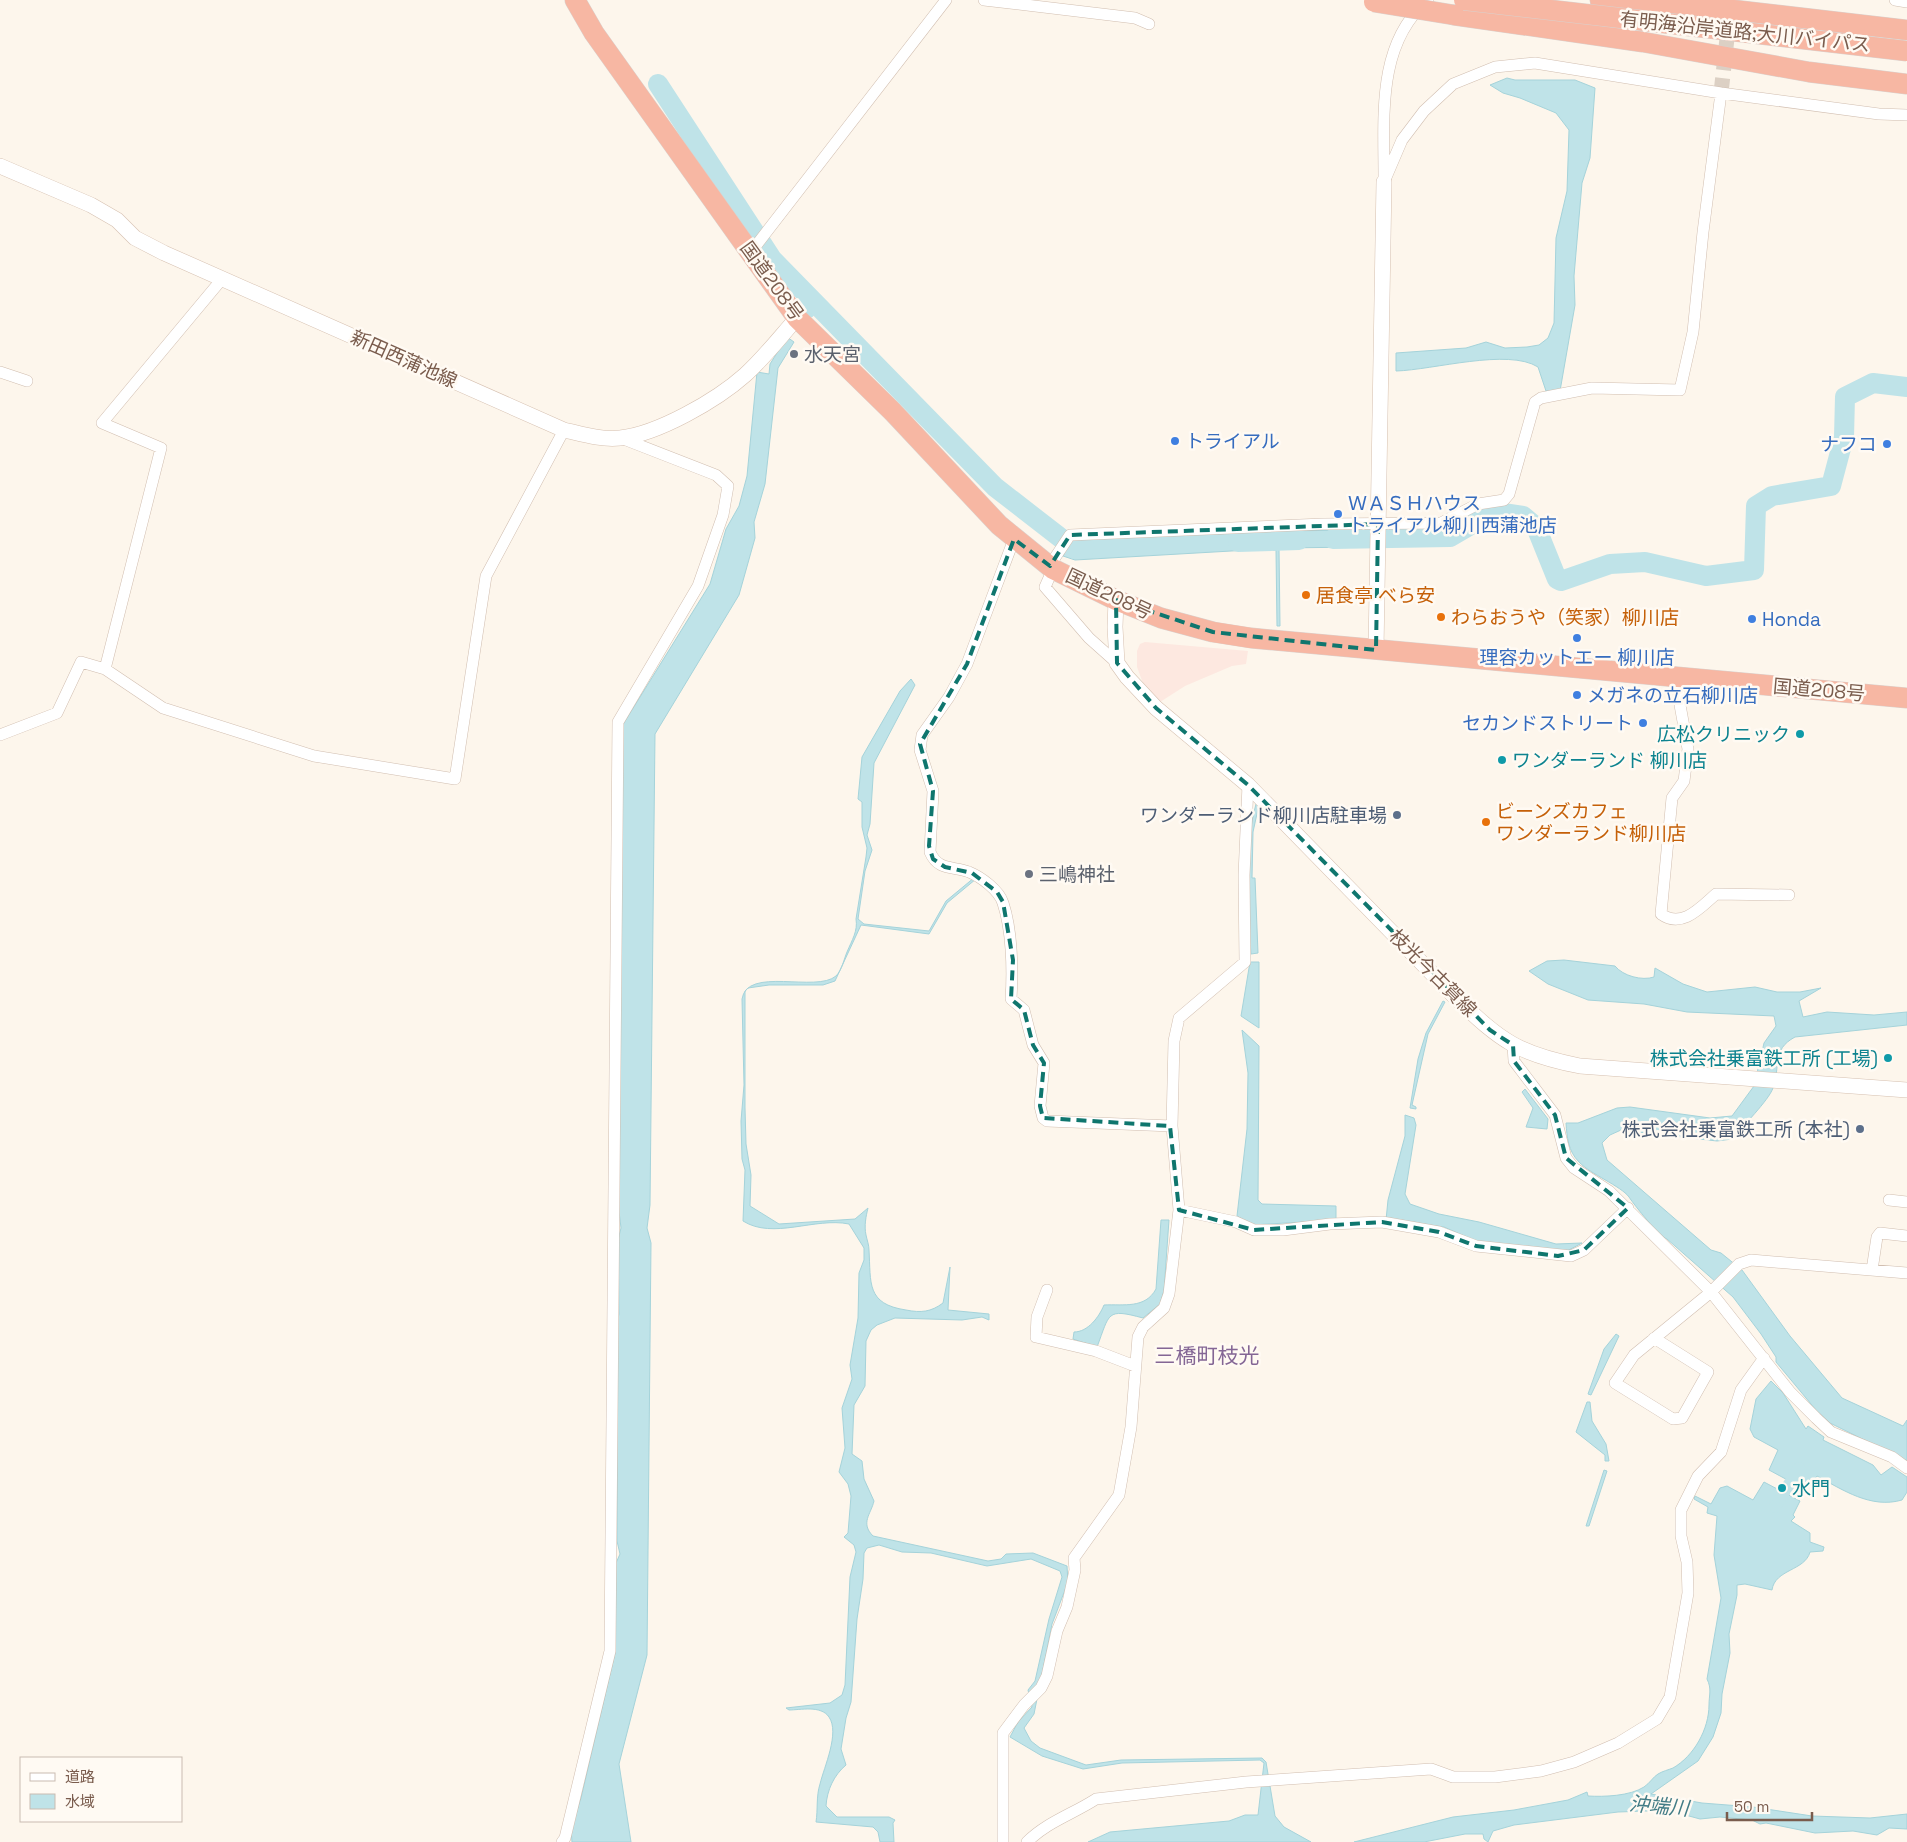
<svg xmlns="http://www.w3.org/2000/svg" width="1907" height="1842" viewBox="0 0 1907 1842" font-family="'Space Grotesk','Noto Sans JP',sans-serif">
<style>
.commercial{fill:#fde8e0}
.water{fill:#bfe3e8;stroke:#a5d3da}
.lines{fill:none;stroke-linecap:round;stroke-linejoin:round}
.canal{stroke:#bfe3e8;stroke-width:12}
.river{stroke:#bfe3e8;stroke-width:20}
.secondary-tunnel{stroke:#dcd0c4;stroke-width:15;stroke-dasharray:15 8;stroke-linecap:butt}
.street-casing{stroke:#d1beb0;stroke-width:12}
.secondary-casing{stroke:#d6c0b0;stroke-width:16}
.highway-casing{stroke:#dad1cd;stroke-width:21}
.street{stroke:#fff;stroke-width:11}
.secondary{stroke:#fff;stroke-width:15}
.highway{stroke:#f7b7a3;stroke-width:20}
.highway-bridge-casing{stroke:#dad1cd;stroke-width:21;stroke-linecap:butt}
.highway-bridge{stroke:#f7b7a3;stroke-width:20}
.marked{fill:none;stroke:#0f766e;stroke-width:4;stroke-dasharray:10 6;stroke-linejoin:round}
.worship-dot{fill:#6b7280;stroke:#fffaf3;stroke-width:2}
.shop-dot{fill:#3f7fe0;stroke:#fffaf3;stroke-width:2}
.food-dot{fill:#e8710a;stroke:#fffaf3;stroke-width:2}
.culture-dot{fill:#0f9aa8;stroke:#fffaf3;stroke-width:2}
.service-dot{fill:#5c6f8a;stroke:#fffaf3;stroke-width:2}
.labels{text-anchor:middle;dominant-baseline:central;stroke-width:5;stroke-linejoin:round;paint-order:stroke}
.street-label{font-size:19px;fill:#7a5c4d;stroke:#fffaf3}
.worship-label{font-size:19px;fill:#5b616d;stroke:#fffaf3;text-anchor:start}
.shop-label{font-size:19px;fill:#366cbe;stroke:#fffaf3;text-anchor:start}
.food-label{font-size:19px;fill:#c56008;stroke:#fffaf3;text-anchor:start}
.culture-label{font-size:19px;fill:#0d838f;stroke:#fffaf3;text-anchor:end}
.service-label{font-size:19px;fill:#4e5e75;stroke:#fffaf3;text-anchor:end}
.water-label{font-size:20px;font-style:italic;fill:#437c86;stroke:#fffaf3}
.quarter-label{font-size:21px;fill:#846695;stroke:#fffaf3}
</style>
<rect width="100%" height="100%" fill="#fdf6ec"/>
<path class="commercial" d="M 1145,642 L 1248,651 L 1246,664 L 1232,666 L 1185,686 L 1160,702 L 1144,686 L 1137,667 L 1137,651 L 1140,644 Z"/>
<path class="water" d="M 1507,78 L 1515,80 L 1575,80 L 1595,88 L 1590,158 L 1582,183 L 1574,276 L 1575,305 L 1560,391 L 1546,391 L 1538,367 C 1508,348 1433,370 1396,371 L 1396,353 L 1466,348 L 1486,342 L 1505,348 L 1527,347 L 1539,345 L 1548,338 L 1554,323 L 1556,238 L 1567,191 L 1569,130 L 1556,113 L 1520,98 L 1503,93 L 1490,85 Z
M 787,337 L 794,342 L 778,368 L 765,484 L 754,522 L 755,538 L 739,595 L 655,734 L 650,1205 L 647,1228 L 651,1243 L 647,1655 L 619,1764 L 631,1842 L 572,1842 L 571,1829 L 581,1798 L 615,1653 L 616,1563 L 620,1554 L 617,1541 L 617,1323 L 619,1314 L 618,1240 L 621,1228 L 618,1203 L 622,726 L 710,584 L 726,529 L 739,506 L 747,476 L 757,372 L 769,374 L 770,364 Z
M 1361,530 L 1361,547 L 1279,548 L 1280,626 L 1277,626 L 1276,550 L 1273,550 L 1273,531 Z
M 1265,532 L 1266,549 L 1075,560 L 1063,556 L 1074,539 Z
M 911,679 L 915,685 L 874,763 L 870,824 L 867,835 L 872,850 L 865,871 L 858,919 L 864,924 L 929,931 L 946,901 L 975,877 L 976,879 L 947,903 L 929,934 L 861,925 L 835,981 L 823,985 L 769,985 L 748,988 L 745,991 L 745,1108 L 746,1144 L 751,1175 L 750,1206 L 779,1224 L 855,1219 L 868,1208 C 866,1216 864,1226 866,1235 C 867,1240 869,1245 869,1250 C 871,1283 866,1304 906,1310 C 921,1313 931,1312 943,1303 L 950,1267 L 948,1310 L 989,1314 L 989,1320 L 982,1317 L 962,1320 L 895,1318 L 877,1325 L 871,1330 L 866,1341 L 865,1386 L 854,1405 L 852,1454 L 862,1461 L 864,1479 L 874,1501 C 871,1514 860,1523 873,1536 L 988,1561 L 1001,1559 L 1006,1554 L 1033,1553 L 1067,1566 L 1068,1582 L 1052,1624 L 1034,1714 L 1024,1728 L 1031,1741 L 1040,1748 L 1086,1765 L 1121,1760 L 1262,1758 L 1266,1762 L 1275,1816 L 1284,1827 L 1311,1842 L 1088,1842 L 1110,1832 L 1229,1821 L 1245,1815 L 1258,1815 L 1264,1763 L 1260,1760 L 1122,1763 L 1083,1769 L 1042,1756 L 1010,1737 L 1018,1722 L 1032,1707 L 1028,1690 L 1035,1681 L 1049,1619 L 1062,1577 L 1060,1571 L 1031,1559 L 987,1566 L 931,1553 L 902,1552 L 879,1545 L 867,1548 L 864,1553 L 863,1579 L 857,1619 L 851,1702 L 846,1718 L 841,1749 L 846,1765 C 834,1775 827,1790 826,1806 L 837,1817 L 889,1817 L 895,1820 L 893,1823 L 894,1842 L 880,1842 L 878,1832 L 873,1827 L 816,1822 C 818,1810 816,1796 820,1784 C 824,1767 840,1733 829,1717 C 821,1705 800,1710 789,1710 L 786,1708 L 830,1703 L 842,1695 L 845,1685 L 850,1577 L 856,1552 L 854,1545 L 844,1537 L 848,1533 L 851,1496 L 848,1484 L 839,1472 L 845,1448 L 842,1408 L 852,1379 L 850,1365 L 858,1318 L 859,1273 L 864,1260 L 864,1248 L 849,1224 C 815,1217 773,1240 743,1221 L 745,1170 L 742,1159 L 741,1121 L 744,1085 L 742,999 C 747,966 816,993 836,976 C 842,970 844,959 847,952 C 852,940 858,931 856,919 L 866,857 L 867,848 L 862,827 L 862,802 L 858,799 L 862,757 L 900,691 Z
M 1256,804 L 1262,808 L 1258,809 L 1253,832 L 1252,878 L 1255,878 L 1258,953 L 1251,954 C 1247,904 1243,852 1256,804 Z
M 1564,960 L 1615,966 C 1623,976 1642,981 1654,977 L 1655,968 L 1683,984 L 1707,992 L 1755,987 L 1777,992 L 1800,992 L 1821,988 L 1799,1001 L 1803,1017 L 1827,1012 L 1874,1015 L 1907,1012 L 1907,1025 L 1795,1037 C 1771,1050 1781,1066 1773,1088 C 1769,1100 1742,1127 1732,1139 L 1717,1141 L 1621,1130 L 1610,1135 L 1602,1143 L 1607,1160 L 1711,1250 L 1721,1253 L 1742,1270 L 1790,1336 L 1842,1398 L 1903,1426 L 1907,1420 L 1907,1461 L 1830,1423 L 1816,1410 L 1776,1362 L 1776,1357 L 1761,1334 L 1733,1297 L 1667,1239 C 1659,1236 1635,1206 1629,1197 C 1621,1186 1590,1174 1579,1162 C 1568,1151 1567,1137 1566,1123 L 1578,1123 L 1617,1108 L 1630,1107 L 1710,1118 L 1732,1116 L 1754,1086 L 1764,1043 L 1776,1026 L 1774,1016 L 1687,1012 L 1644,1004 L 1588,1000 L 1548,984 L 1529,971 L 1547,961 Z
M 1250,962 L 1259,962 L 1259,1028 L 1241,1016 Z
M 1443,1001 L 1445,1002 L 1428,1034 L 1412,1105 L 1416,1107 L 1416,1109 L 1410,1108 L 1418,1059 L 1426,1033 Z
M 1242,1030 L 1259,1046 L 1258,1200 L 1262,1204 L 1336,1206 L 1336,1220 L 1252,1225 L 1237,1216 L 1247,1129 L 1248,1073 Z
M 1525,1089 L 1548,1119 L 1547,1129 L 1526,1127 L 1533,1108 L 1522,1092 Z
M 1405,1115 L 1414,1118 L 1416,1125 L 1405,1194 L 1410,1204 L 1439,1214 L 1479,1222 L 1556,1244 L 1582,1243 L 1567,1251 L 1485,1245 L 1444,1227 L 1386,1220 L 1388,1200 L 1405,1136 Z
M 1161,1220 L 1169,1220 L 1164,1290 L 1160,1304 L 1143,1318 C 1106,1308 1110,1313 1097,1347 L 1073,1339 L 1074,1332 C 1088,1332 1099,1317 1104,1305 C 1124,1304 1145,1309 1156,1289 Z
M 1616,1334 L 1619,1336 L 1591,1395 L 1588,1394 L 1604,1349 Z
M 1771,1381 L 1783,1393 L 1806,1429 L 1808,1426 L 1824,1437 L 1823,1440 L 1873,1465 L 1881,1475 L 1892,1467 L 1907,1477 L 1907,1492 L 1902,1500 C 1871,1509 1843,1490 1817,1476 L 1806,1490 L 1769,1470 L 1778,1450 L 1754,1437 L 1750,1429 L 1756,1399 Z
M 1587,1402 L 1590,1402 L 1592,1421 L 1606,1444 L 1609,1461 L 1605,1461 L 1605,1455 L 1576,1432 Z
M 1604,1470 L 1607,1471 L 1589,1526 L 1586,1526 Z
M 1764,1482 L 1800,1501 L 1793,1515 L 1795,1517 L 1791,1521 L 1810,1533 L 1810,1542 L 1824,1547 L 1823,1551 L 1810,1552 C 1805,1571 1775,1569 1772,1590 L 1745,1584 L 1737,1585 L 1737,1595 L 1729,1634 L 1730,1653 L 1722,1694 L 1721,1713 L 1713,1737 L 1698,1761 L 1651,1794 L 1702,1803 L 1753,1807 L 1812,1816 L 1870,1818 L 1907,1814 L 1907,1829 L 1889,1828 L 1877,1835 L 1853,1831 L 1815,1833 L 1766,1823 L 1760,1824 L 1752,1820 L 1720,1817 L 1700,1819 L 1678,1813 L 1646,1811 L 1618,1812 L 1514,1825 L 1493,1831 L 1488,1842 L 1484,1839 L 1483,1834 L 1465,1834 L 1424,1842 L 1354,1842 L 1453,1817 L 1514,1810 L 1568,1800 L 1587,1792 L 1588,1796 C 1604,1797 1630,1796 1644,1787 C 1650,1783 1653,1777 1658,1774 C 1663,1771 1668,1770 1673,1768 C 1694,1756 1709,1729 1709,1705 C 1709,1695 1712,1689 1707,1679 L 1721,1598 L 1714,1555 L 1717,1516 L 1707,1513 L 1708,1507 L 1694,1499 L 1695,1496 L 1711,1504 L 1720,1488 L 1727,1486 L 1753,1500 Z"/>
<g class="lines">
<path class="canal" d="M 809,312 L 814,303
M 1775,1507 L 1799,1468"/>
<path class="river" d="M 658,84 L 772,259 L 995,487 L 1075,549 L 1085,548
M 1333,539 L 1450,537 L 1486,516 L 1503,513 L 1523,516 L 1536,527 L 1557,579 L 1561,581 L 1610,564 L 1645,562 L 1706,576 L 1754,570 L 1756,506 L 1772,496 L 1831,486 L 1844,437 L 1845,397 L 1873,383 L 1907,387
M 1238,542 L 1299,540"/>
<path class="secondary-tunnel" d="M 1721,93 L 1729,20"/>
<g class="street-casing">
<path id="street" d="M 984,0 L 1135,18 L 1149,24
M 1895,0 L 1907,2
M 1384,176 C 1384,115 1377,43 1428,0
M 1384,182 L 1402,140 L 1424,111 L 1453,84 L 1495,67 L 1535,63 L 1721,93 L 1879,114 L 1907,115
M 751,252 L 946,0
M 0,372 L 27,381
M 1014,539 L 967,664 L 949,697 L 922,735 L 920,750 L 933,791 L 930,852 C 938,871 953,866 969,872 C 981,877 999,890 1003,903 C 1012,930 1013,970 1011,999 L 1024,1010 L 1033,1045 L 1044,1063 L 1040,1106 L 1043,1118 L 1047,1121 L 1172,1126
M 1117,663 L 1089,638 L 1045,587 L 1053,569 L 1054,559 L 1070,535 L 1323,524 L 1441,523 L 1478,504 L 1504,500 L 1509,494 L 1535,402 L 1541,398 L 1592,388 L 1680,390 L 1693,332 L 1703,232 L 1721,93
M 105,669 L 161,448 L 102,423 L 222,279
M 1678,677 L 1680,705 L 1688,749 L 1684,781 L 1672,798 L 1661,914 C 1682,929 1700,908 1716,894 L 1789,895
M 0,735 L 57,713 L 81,662 L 105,669 L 163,708 L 314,756 L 455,779 L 486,576 L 564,430
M 1513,1045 L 1514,1061 L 1555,1115 L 1566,1158 L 1574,1168 L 1609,1191 L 1711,1292 L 1790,1392 L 1816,1418 L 1831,1432 L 1892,1457 L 1907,1468
M 1889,1200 L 1907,1202
M 1179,1210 L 1236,1222 L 1254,1230 L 1283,1230 L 1330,1224 L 1382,1222 L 1439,1232 L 1476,1246 L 1571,1256 L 1584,1250 L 1628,1208
M 1872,1270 L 1877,1237 L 1880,1233 L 1907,1236
M 1047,1290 L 1037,1317 L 1036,1337 L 1096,1351 L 1135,1366
M 1654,1338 L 1708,1372 L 1682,1418 L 1673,1419 L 1615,1383 L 1634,1355 L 1711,1292 L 1739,1264 L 1751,1260 L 1907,1273
M 562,1842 L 565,1838 L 610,1651 L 618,722 L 698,586 L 723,515 L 728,486 L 716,475 L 621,438
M 1003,1842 L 1003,1733 L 1024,1705 L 1041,1688 L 1047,1676 L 1057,1631 L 1067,1607 L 1075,1570 L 1074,1558 L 1119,1495 L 1131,1427 L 1138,1337 L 1143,1327 L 1164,1308 L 1169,1294 L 1179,1210 L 1172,1126 L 1174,1041 L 1179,1018 L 1245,962 L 1244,875 L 1248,785
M 1027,1842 C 1047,1822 1073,1814 1096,1799 L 1246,1782 L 1431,1769 L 1453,1777 L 1495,1777 L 1541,1771 L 1574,1762 L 1618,1743 L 1657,1719 L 1670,1697 L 1688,1593 L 1687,1562 L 1681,1536 L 1681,1510 L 1698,1476 L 1721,1452 L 1741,1390 L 1764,1358"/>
</g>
<g class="secondary-casing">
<path id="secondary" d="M 0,166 L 91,205 L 117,220 L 135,238 L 164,253 L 564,430 C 582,434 601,440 620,438 C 658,434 717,400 745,375 C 764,358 780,337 797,318
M 1116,600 L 1115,627 L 1117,663 L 1127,677 L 1156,708 L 1248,785 L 1456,998 C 1501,1041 1518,1054 1580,1066 L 1907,1090
M 1376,650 L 1384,182"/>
</g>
<g class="highway-casing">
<path id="highway" d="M 575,0 L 594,33 L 797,318 L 893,412 L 999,525 L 1053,569 L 1116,600 L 1161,618 L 1213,632 L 1251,638 L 1907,698
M 1600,0 L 1682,4 L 1907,30
M 1454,15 L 1643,42 L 1809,72 L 1907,84"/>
</g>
<use href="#street" class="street"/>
<use href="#secondary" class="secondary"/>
<use href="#highway" class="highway"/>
<g class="highway-bridge-casing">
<path id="highway-bridge" d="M 1464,0 L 1907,51
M 1374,2 L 1454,15"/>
</g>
<use href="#highway-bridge" class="highway-bridge"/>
</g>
<path class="marked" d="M 1378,524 L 1376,650 L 1213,632 L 1116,600 L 1117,663 L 1156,708 L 1248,785 L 1490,1030 L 1513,1045 L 1514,1061 L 1555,1115 L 1566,1158 L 1628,1208 L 1584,1250 L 1558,1256 L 1476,1246 L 1439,1232 L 1382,1222 L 1254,1230 L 1179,1210 L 1170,1126 L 1043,1118 L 1040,1106 L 1044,1063 L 1033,1045 L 1024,1010 L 1011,999 L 1013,960 L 1003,902 L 997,892 L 972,873 L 945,867 L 933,859 L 929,846 L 933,791 L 920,744 L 967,664 L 1014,539 L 1050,566 L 1070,535 Z"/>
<g class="worship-dot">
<circle cx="794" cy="354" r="5"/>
<circle cx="1029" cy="874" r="5"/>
</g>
<g class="shop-dot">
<circle cx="1175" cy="441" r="5"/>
<circle cx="1887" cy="444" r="5"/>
<circle cx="1338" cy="514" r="5"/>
<circle cx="1752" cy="619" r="5"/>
<circle cx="1577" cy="638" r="5"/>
<circle cx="1577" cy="695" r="5"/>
<circle cx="1643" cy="723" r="5"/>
</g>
<g class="food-dot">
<circle cx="1306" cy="595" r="5"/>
<circle cx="1441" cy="617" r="5"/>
<circle cx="1486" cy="822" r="5"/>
</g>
<g class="culture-dot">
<circle cx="1800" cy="734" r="5"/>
<circle cx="1502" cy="760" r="5"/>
<circle cx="1888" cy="1058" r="5"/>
<circle cx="1782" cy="1488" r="5"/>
</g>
<g class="service-dot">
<circle cx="1397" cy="815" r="5"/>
<circle cx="1860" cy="1129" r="5"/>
</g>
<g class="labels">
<g class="street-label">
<text transform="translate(1745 32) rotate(6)">有明海沿岸道路;大川バイパス</text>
<text transform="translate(772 281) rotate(54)">国道208号</text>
<text transform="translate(404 359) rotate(24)">新田西蒲池線</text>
<text transform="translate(1109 594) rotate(25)">国道208号</text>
<text transform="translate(1819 690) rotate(5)">国道208号</text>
<text transform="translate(1433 973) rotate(45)">枝光今古賀線</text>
</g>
<g class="worship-label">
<text x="804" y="354">水天宮</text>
<text x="1039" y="874">三嶋神社</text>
</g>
<g class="shop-label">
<text x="1185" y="441">トライアル</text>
<text x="1877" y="444" text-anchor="end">ナフコ</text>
<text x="1348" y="503">ＷＡＳＨハウス<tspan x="1348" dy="22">トライアル柳川西蒲池店</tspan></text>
<text x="1762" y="619">Honda</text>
<text x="1577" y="657" text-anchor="middle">理容カットエー 柳川店</text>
<text x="1587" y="695">メガネの立石柳川店</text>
<text x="1633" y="723" text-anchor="end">セカンドストリート</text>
</g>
<g class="food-label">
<text x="1316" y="595">居食亭 べら安</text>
<text x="1451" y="617">わらおうや（笑家）柳川店</text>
<text x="1496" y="811">ビーンズカフェ<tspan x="1496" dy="22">ワンダーランド柳川店</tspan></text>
</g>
<g class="culture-label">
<text x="1790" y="734">広松クリニック</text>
<text x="1512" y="760" text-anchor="start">ワンダーランド 柳川店</text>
<text x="1878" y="1058">株式会社乗富鉄工所 (工場)</text>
<text x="1792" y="1488" text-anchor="start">水門</text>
</g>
<g class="service-label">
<text x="1387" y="815">ワンダーランド柳川店駐車場</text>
<text x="1850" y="1129">株式会社乗富鉄工所 (本社)</text>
</g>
<g class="water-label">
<text transform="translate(1659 1806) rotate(5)">沖端川</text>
</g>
<g class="quarter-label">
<text x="1207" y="1355">三橋町枝光</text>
</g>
</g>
<rect x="20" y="1757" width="162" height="65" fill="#fffaf3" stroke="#cabbb1"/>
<rect x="30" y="1773" width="25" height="8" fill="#ffffff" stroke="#cabbb1"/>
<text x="65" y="1782" font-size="15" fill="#7a5c4d">道路</text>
<rect x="30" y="1794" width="25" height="15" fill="#bfe3e8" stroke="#cabbb1"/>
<text x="65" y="1807" font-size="15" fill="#7a5c4d">水域</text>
<path d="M1727 1812v8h85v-8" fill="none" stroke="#7a5c4d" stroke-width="2.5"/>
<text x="1734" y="1812" font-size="15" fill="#7a5c4d" stroke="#fffaf3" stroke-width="4" paint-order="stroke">50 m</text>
</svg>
